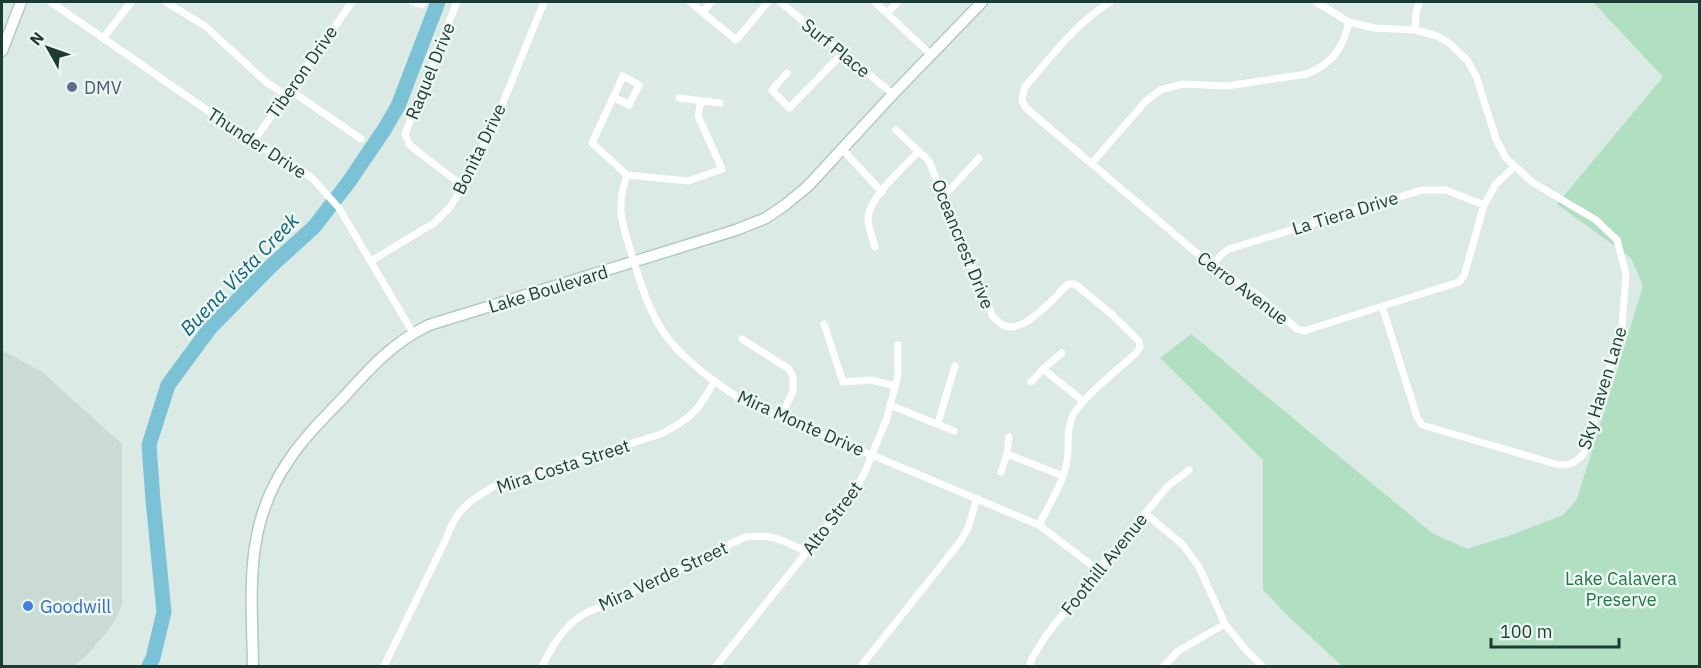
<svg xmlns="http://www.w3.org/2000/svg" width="1701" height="668" viewBox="0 0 1701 668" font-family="'IBM Plex Sans',sans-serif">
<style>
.built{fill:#cadad4}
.green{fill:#b1dfc1}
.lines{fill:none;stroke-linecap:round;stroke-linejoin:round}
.river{stroke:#7cc2d7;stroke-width:15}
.secondary-casing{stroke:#aecbc3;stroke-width:13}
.street{stroke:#fff;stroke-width:7}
.secondary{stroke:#fff;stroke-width:10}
.service-dot{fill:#5c6f8a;stroke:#ecf7f2;stroke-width:2}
.shop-dot{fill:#3f7fe0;stroke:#ecf7f2;stroke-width:2}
.labels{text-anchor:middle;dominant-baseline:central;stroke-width:5;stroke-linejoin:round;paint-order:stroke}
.street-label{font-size:18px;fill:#1c3b35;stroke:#ecf7f2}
.service-label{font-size:18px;fill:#4e5e75;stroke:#ecf7f2;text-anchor:start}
.park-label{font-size:18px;fill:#227649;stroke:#ecf7f2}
.shop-label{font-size:18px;fill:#366cbe;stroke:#ecf7f2;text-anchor:start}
.water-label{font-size:20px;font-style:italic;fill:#11627c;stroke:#ecf7f2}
</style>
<rect width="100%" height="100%" fill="#dceae5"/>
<path class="built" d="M 2,350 L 42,372 L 122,444 L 122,604 L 113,624 L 88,654 L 74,666 L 2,666 Z"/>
<path class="green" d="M 1593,2 L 1699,2 L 1699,666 L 1342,666 L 1289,617 L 1263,590 L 1263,460 L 1160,358 L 1191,334 L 1432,533 L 1467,549 L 1508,536 L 1563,515 L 1577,499 L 1643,286 L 1631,258 L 1557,204 L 1663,77 Z"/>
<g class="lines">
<path class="river" d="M 149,666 L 153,658 L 164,612 L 153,500 L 149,445 L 168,385 L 210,328 L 272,265 L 314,227 L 348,183 L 384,130 L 398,106 L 438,2"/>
<g class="secondary-casing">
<path id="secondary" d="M 2,51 L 21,2
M 253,666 C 252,591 243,526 289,460 C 304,437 324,418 343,398 C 370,368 392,343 429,325 L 736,230 L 766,218 L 785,205 L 808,186 L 893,94 L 982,2"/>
</g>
<path class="street" d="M 51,2 L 253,142 L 311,177 L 339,208 L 413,333
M 166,2 L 205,26 L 266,82 L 286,95
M 413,2 L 422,5 L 423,2
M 457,2 L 405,134 L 409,144 L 417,151 L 463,186
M 690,2 L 736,40 L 768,2
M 780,2 L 893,94
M 875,2 L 930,54
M 1110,2 C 1075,24 1051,57 1024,88 L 1022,101 L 1026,108 L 1212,266 L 1259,296 L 1297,329 L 1304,331 L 1459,282 L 1464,276 L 1484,205 L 1496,184 L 1514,167
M 1316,2 L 1349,22 L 1374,28 L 1415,30 L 1437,36 L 1449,43 L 1467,60 L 1476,76 L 1496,139 L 1506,158 L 1532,182 L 1596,220 L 1617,240 L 1626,274 L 1622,327 L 1584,453 C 1577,462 1570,465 1559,465 L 1422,425 L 1417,417 L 1382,306
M 703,12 L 711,2
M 887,13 L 898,2
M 1415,30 L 1416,13 L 1419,2
M 104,37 L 131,2
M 787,73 L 772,90 L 789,108 L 842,54
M 290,90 L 361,139
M 613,97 L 629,105 L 639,85 L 623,76 L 592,143 L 627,175
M 679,98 L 720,103
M 896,130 L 929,161 L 993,317 C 997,320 1001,325 1005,326 C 1025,333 1055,297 1068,284 L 1075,284 L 1109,312 L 1139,341 L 1140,347 L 1136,353 C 1119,369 1084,396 1073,415 C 1065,432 1070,444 1067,461 C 1063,484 1049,504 1039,525
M 253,142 L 352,2
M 842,149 L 882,192
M 1092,163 L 1145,102 L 1160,90 L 1183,84 L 1227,86 L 1307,74 C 1332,63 1343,49 1349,22
M 627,175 C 623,187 620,199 621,212 C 622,225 627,239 631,252 C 641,285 651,321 675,347 C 696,369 718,384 743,401 L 1039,525 L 1098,570
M 627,175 L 688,181 L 722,169 L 698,116 L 701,101
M 944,196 L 979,158
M 875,247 C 873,239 868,228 868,219 C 868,198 905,166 919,151
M 371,261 L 434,223 L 450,207 L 463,186 L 495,122 L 544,2
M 1212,266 L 1222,254 L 1229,249 L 1422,190 L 1446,190 L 1484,205
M 824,324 L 843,382 L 871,380 L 895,386
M 742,339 L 789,369 L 793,377 L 793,391 L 781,417
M 1043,369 L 1083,401
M 1031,382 L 1043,369 L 1062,353
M 890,405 L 954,431
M 938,423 L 955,366
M 1007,454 L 1063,476
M 1001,472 L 1007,454 L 1009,437
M 1146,514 L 1183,545 L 1199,567 L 1225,624 L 1246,650 L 1262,666
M 384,666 L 446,539 C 456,510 468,501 495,486 L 661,434 C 690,419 699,411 714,381
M 542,666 C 555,641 569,617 598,608 L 745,537 C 775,534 781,540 807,552
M 716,666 L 852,495 L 864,474 L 887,418 L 898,375 L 898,345
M 861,666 L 960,542 L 968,528 L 977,498
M 1029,666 L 1032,658 L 1047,634 L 1098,570 L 1168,486 L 1189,470
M 1164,666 L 1178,651 L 1225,624"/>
<use href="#secondary" class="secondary"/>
</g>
<circle class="service-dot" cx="72" cy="87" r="6"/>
<circle class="shop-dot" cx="28" cy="606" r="6"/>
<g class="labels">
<g class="street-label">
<text transform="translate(836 48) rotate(39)">Surf Place</text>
<text transform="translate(430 71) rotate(-68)">Raquel Drive</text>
<text transform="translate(302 72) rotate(-55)">Tiberon Drive</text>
<text transform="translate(257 143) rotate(33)">Thunder Drive</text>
<text transform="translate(479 149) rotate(-64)">Bonita Drive</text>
<text transform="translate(1345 213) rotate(-17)">La Tiera Drive</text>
<text transform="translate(963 244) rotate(68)">Oceancrest Drive</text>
<text transform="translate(1243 288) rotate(37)">Cerro Avenue</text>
<text transform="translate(548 289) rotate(-17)">Lake Boulevard</text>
<text transform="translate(1602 388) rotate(-73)">Sky Haven Lane</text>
<text transform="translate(801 423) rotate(24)">Mira Monte Drive</text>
<text transform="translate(563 466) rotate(-18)">Mira Costa Street</text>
<text transform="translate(832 518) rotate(-53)">Alto Street</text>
<text transform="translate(1104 564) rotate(-51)">Foothill Avenue</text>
<text transform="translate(663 576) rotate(-25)">Mira Verde Street</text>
</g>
<g class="service-label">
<text x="84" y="87">DMV</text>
</g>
<g class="park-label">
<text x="1621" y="578">Lake Calavera<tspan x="1621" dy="21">Preserve</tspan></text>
</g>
<g class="shop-label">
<text x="40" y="606">Goodwill</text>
</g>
<g class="water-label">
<text transform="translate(239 274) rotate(-46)">Buena Vista Creek</text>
</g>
</g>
<rect width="1701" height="668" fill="none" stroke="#1c3b35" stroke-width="6"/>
<g transform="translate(48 48) rotate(310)" stroke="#ecf7f2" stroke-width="4.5" paint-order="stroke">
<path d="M0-4.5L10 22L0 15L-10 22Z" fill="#1c3b35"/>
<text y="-9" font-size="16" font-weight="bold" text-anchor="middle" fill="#1c3b35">N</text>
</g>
<path d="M1491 638v9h128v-9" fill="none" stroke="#1c3b35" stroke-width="3"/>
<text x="1500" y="638" font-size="18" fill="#1c3b35" stroke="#ecf7f2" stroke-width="4.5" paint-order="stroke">100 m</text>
</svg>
